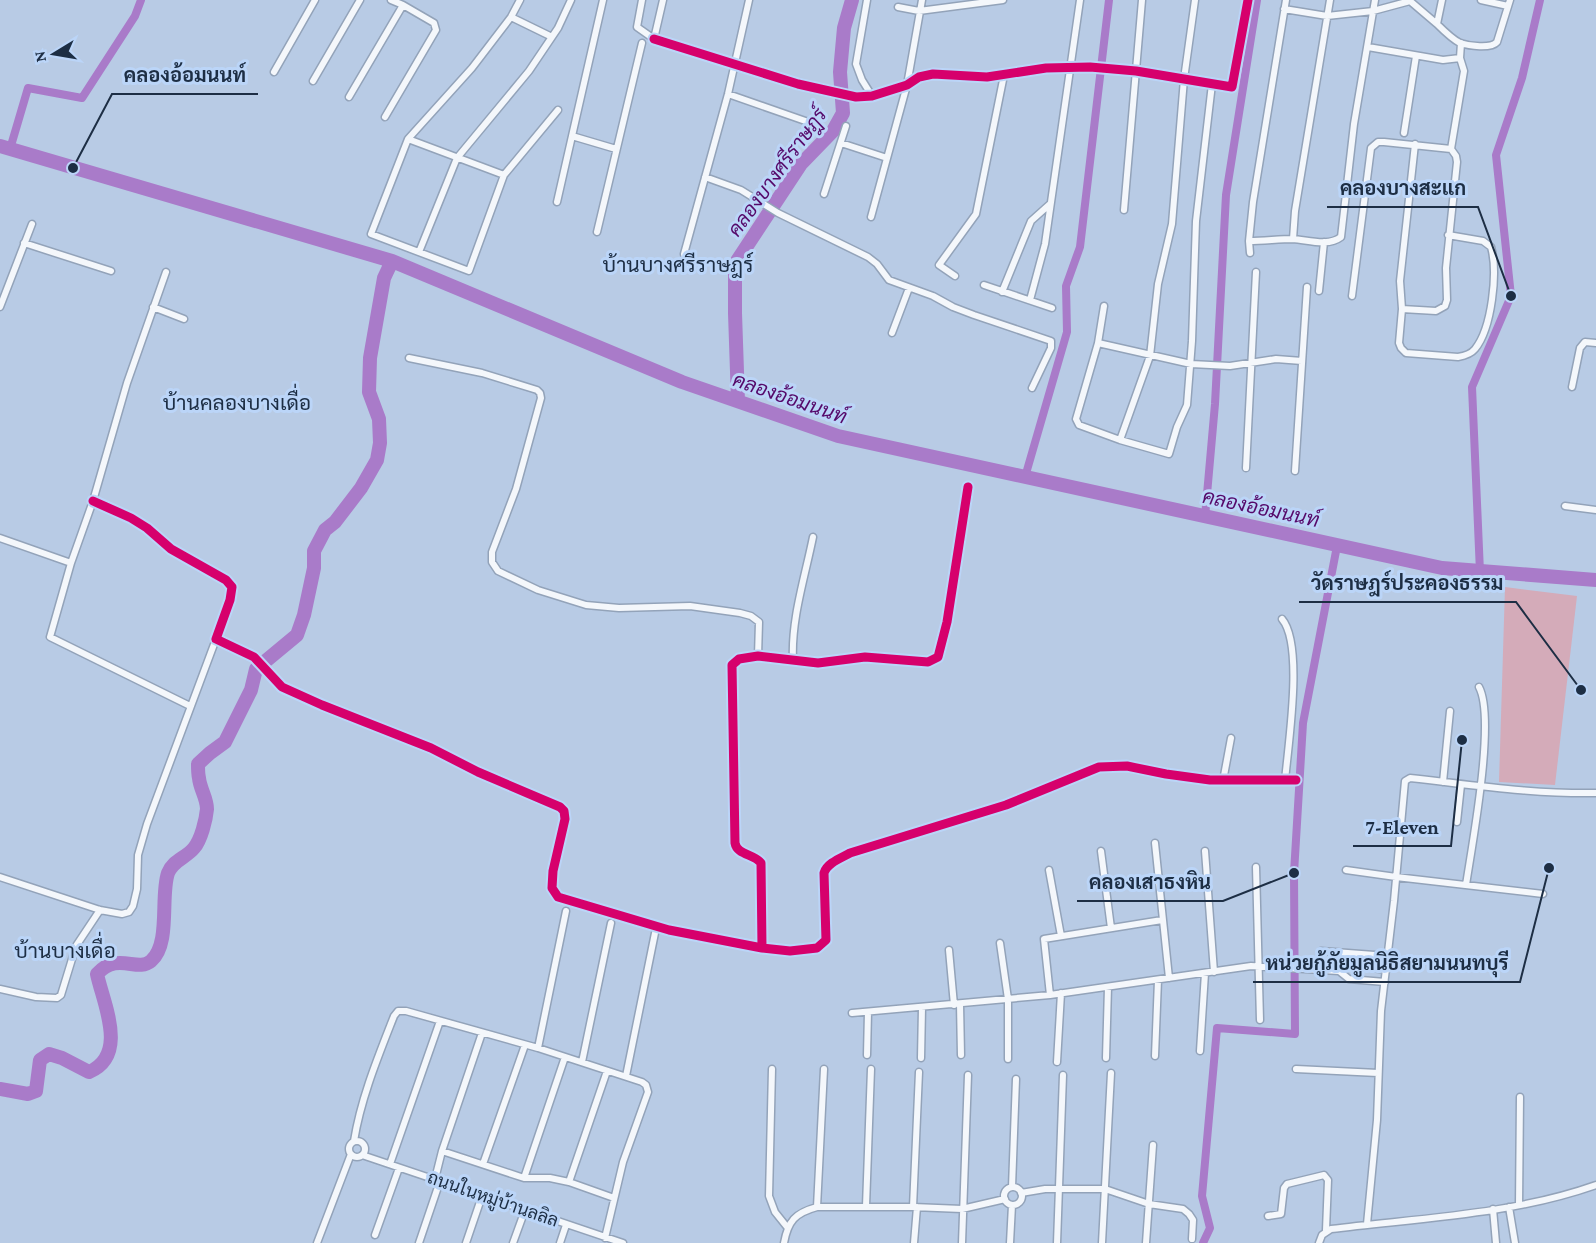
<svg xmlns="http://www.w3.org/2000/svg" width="1596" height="1243" viewBox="0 0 1596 1243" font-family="'Crimson Pro',Sarabun,serif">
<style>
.green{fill:#d4abb9}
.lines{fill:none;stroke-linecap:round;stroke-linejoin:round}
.canal{stroke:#a97bc9;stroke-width:8}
.river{stroke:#a97bc9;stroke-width:14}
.street-casing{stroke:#93a3b9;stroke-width:9}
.street{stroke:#f4f7fb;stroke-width:6}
.cycleway-casing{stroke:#bbd5f8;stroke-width:13}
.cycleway{stroke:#d6006c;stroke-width:9}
.labels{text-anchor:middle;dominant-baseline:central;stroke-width:6;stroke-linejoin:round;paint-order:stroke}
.street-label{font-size:18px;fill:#1d2e44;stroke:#bbd5f8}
.water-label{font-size:20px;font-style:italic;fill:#55096a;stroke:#bbd5f8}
.quarter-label{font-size:21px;fill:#1d2e44;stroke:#bbd5f8}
.leader{fill:none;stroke:#1d2e44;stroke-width:2}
.callout-dot{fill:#1d2e44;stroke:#bbd5f8;stroke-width:2}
.callout-label{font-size:20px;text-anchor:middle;font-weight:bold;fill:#1d2e44;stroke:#bbd5f8;stroke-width:6;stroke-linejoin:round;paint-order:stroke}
</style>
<rect width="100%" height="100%" fill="#b8cbe5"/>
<path class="green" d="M 1505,587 L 1577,596 L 1555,785 L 1499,782 Z"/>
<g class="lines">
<path class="canal" d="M 10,149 L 28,88 L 82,98 L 135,16 L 141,0
M 1025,477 L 1067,332 L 1066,286 L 1080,247 L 1109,0
M 1205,517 L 1215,404 L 1226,195 L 1257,0
M 1480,572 L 1472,387 L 1511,296 L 1496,155 L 1522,78 L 1540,0
M 1203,1243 L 1210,1228 L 1202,1196 L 1217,1028 L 1295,1034 L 1294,873 L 1303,723 L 1337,546"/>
<path class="river" d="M 0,146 L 392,261 L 682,382 L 838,436 L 1442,568 L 1596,580
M 738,401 L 735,313 L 735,264 L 801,164 L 833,131 L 843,113 L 840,72 L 844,28 L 852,0
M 0,1089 L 28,1094 L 36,1091 L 40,1060 L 49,1054 L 62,1058 L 89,1072 C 129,1055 103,1003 97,974 C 118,951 137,973 151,961 C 171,944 160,896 168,873 C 173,860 186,858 194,848 C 201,840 206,820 207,809 C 207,798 200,789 199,778 C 198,774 198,769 198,764 L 210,753 L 225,742 L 251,690 L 256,669 L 297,635 L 304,615 L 314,568 L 314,551 L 325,530 L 335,522 L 361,488 L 377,460 L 380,443 L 379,419 L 369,392 L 370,358 L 384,278 L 392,261"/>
<g class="street-casing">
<path id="street" d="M 520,0 L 511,17 L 472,68 L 408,139 L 371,234 L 469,271 L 504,175 L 558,110
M 642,0 L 637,27 L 654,39 L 663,0
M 867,0 L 856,64 L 862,80 L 872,96
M 1442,0 L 1437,24 C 1444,31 1452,39 1460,43 C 1469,46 1491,49 1497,42 L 1510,0
M 1481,0 L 1508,6
M 898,7 L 919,11 L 1003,0
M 1284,9 L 1327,16 L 1373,11 L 1410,1 L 1437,24
M 511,17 L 552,37
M 654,39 L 798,84 L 856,97 L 872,96 L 907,85 L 919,77 L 933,74 L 987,77 L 1046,68 L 1090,67 L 1136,71 L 1232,87 L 1248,0
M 1368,47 L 1443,60 L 1460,58 L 1461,43
M 274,72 L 315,0
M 313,81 L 360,0
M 728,94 L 814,124
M 349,97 L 403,5 L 391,0
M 385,117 L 436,30 L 434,23 L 403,5
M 1404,133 L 1416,56
M 572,136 L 603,0
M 408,139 L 504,175
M 841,143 L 887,158
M 1415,144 L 1400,281 L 1402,309 L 1399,343 L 1401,348 L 1406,353 L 1458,357 C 1464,356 1471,354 1475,349 C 1492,328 1498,272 1491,247 L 1483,241 L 1448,235
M 705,177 L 741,190 L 778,213 L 868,257 L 877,264 L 889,280 L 933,296 L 953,307 L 974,315 L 1051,341 L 1051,348 L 1032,388
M 824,194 L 846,126
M 557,202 L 572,136 L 616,149
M 1124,210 L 1142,0
M 871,217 L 907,85 L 922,0
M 597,232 L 642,43
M 1293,239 L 1295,211 L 1330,0
M 1249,241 C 1264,241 1279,239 1293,239 C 1308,240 1328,247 1341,237 L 1354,124 L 1375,0
M 24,243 L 111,271
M 419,252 L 457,158 L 529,71 L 558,28 L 571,0
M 1250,253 L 1249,241 L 1253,202 L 1286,0
M 691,268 L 687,266 L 684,254 L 728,94 L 749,0
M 166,272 L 127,383 L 93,501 L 71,563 L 50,637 L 190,706
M 955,276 L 939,265 L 976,214 L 1004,75
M 984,285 L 1052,308
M 1319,291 L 1324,242
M 1002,292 L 1031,221 L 1050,204
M 1352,296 L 1371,148 L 1378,142 L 1384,142 L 1451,149
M 1030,300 L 1045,244 L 1080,0
M 1104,306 L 1098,343 L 1076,419 L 1079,425 L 1120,440 L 1169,454 L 1177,427 L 1187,405 L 1192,341 L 1196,221 L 1212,84
M 0,307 L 32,224
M 153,307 L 184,319
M 1402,309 L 1436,311 L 1445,306 L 1447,300 L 1446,268 L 1457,162 L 1456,156 L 1451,149 L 1464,71 L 1460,58
M 892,333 L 909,288
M 1098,343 L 1191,364 L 1230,366 L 1276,359 L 1302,361
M 409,358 L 482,373 L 537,390 L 540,393 L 541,398 L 516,489 L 492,552 L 492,562 L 498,571 L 538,590 L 586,605 L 619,608 L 690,606 L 740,613 L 751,616 L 759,622 L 758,656
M 1572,387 L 1580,348 L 1585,342 L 1596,343
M 1120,440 L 1150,356 L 1158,284 L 1172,224 L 1184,79 L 1195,0
M 1246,468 L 1256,272
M 1295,471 L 1307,287
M 93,501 L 131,518 L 147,528 L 171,549 L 226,580 L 232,587 L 230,600 L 216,639 L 254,657 L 282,687 L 322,705 L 431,748 L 478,772 L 560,807 L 564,811 L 565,819 L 553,871 L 552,888 L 558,897 L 669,930 L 762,948 L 790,951 L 817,948 L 826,940 L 824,873 C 827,863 841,858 850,853 L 1006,805 L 1099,767 L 1127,766 L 1166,774 L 1210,780 L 1296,780
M 1565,506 L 1596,510
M 0,538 L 71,563
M 1282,619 C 1304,645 1288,745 1285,781
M 793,660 C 791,619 805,577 813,537
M 1223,781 L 1231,738
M 1443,782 L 1450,711
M 1457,822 L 1461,785
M 1155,843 L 1169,978
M 1101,851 L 1111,928
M 1205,851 L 1214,972
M 1256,867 L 1260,1020
M 1049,870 L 1061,936
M 1346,870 L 1396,877 L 1543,894
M 0,877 L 100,910 L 122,914 L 129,912 L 133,906 L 137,889 L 138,855 L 147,824 L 216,639
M 1466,885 C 1472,845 1496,719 1479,687
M 1000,943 L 1008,999 L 1008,1059
M 762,948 L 761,863 C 754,854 737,855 735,843 L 732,665 L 739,659 L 758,656 L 818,663 L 865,657 L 928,662 L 938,657 L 947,622 L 968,487
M 949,950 L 954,1005
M 1321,951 L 1388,956
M 1385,982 L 1349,979 L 1339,971 L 1351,965 L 1387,970
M 0,989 L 36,997 L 57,998 L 61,995 L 76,946 L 100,910
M 1050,995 L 1044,939 L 1162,920
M 960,1004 L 961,1055
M 852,1013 L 1050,995 L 1251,966 L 1339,971
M 538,1048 L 566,911
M 1200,1051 L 1205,973
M 867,1055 L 868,1012
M 1155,1056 L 1158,980
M 921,1058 L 922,1008
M 1106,1058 L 1108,987
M 582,1062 L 611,923
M 1057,1062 L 1061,993
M 772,1069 L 769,1196 L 775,1212 L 787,1227
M 1296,1069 L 1378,1073
M 626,1076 L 655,933
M349 1149a8 8 0 1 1 16 0a8 8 0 1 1-16 0Z
M 354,1141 C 361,1098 378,1057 394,1016 L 398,1011 L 406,1011 L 538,1048 L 642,1082 L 646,1085 L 648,1092 L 623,1162 L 605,1238
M 442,1151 L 482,1033
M 362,1155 L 623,1243
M 390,1164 L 440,1021
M 483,1164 L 525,1045
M 524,1178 L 565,1057
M 435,1179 L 442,1151 L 524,1178 L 550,1178 L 569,1182 L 614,1198
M 569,1182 L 607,1071
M 1012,1187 L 1016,1079
M1004 1196a9 9 0 1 1 18 0a9 9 0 1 1-18 0Z
M 1021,1193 L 1045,1189 L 1105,1189 L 1149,1204 L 1183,1209 L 1189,1214 L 1193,1220 L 1192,1239
M 1519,1205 L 1520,1097
M 866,1206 L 871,1069
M 817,1207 L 824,1069
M 913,1207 L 919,1072
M 1509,1207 L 1515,1243
M 1493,1209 L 1496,1243
M 1268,1216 L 1281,1214 L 1284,1188 L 1287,1184 L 1324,1175 L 1328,1180 L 1326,1230
M 1367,1224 L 1377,1120 L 1381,1011 L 1394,901 L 1405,781 L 1410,778 C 1474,785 1531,794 1596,793
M 375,1235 L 399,1168
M 317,1243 L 351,1154
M 419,1243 L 440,1181
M 466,1243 L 482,1196
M 513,1243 L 525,1210
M 560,1243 L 566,1225
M 784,1243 C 788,1221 795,1213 817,1207 L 913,1207 L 962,1209 L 1005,1199
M 914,1243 L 917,1207
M 962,1243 L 968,1075
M 1010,1243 L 1012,1205
M 1057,1243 L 1063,1075
M 1102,1243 L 1111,1073
M 1146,1243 L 1153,1145
M 1319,1243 L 1322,1235 L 1331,1229 C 1419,1218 1511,1215 1596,1185"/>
</g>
<use href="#street" class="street"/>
<g class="cycleway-casing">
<path id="cycleway" d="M 654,39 L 798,84 L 856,97 L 872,96 L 907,85 L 919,77 L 933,74 L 987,77 L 1046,68 L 1090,67 L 1136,71 L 1232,87 L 1248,0
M 93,501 L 131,518 L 147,528 L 171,549 L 226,580 L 232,587 L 230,600 L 216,639 L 254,657 L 282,687 L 322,705 L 431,748 L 478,772 L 560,807 L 564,811 L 565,819 L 553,871 L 552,888 L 558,897 L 669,930 L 762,948 L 790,951 L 817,948 L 826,940 L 824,873 C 827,863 841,858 850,853 L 1006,805 L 1099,767 L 1127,766 L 1166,774 L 1210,780 L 1296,780
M 762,948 L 761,863 C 754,854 737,855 735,843 L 732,665 L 739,659 L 758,656 L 818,663 L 865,657 L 928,662 L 938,657 L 947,622 L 968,487"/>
</g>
<use href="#cycleway" class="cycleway"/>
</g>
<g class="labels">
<g class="street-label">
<text transform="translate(493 1199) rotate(19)">ถนนในหมู่บ้านลลิล</text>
</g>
<g class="water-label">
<text transform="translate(777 172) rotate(-54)">คลองบางศรีราษฎร์</text>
<text transform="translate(790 398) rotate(19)">คลองอ้อมนนท์</text>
<text transform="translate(1261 508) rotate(12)">คลองอ้อมนนท์</text>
</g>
<g class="quarter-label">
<text x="678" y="265">บ้านบางศรีราษฎร์</text>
<text x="237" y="403">บ้านคลองบางเดื่อ</text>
<text x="65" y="951">บ้านบางเดื่อ</text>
</g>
</g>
<path class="leader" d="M73 168L112 94H258M1511 296L1478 207H1327M1581 690L1516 602H1299M1462 740L1451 846H1353M1294 873L1223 901H1077M1549 868L1520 982H1253"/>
<g class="callout-dot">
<circle cx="73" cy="168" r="6"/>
<circle cx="1511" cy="296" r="6"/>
<circle cx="1581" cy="690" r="6"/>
<circle cx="1462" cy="740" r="6"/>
<circle cx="1294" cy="873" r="6"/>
<circle cx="1549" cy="868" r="6"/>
</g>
<g class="callout-label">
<text x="185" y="82">คลองอ้อมนนท์</text>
<text x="1403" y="195">คลองบางสะแก</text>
<text x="1407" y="590">วัดราษฎร์ประคองธรรม</text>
<text x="1402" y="834">7-Eleven</text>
<text x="1150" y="889">คลองเสาธงหิน</text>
<text x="1387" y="970">หน่วยกู้ภัยมูลนิธิสยามนนทบุรี</text>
</g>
<g transform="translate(54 54) rotate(259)" stroke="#bbd5f8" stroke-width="4.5" paint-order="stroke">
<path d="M0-4.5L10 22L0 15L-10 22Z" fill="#1d2e44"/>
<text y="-9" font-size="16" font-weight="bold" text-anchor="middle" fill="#1d2e44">N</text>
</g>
</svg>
